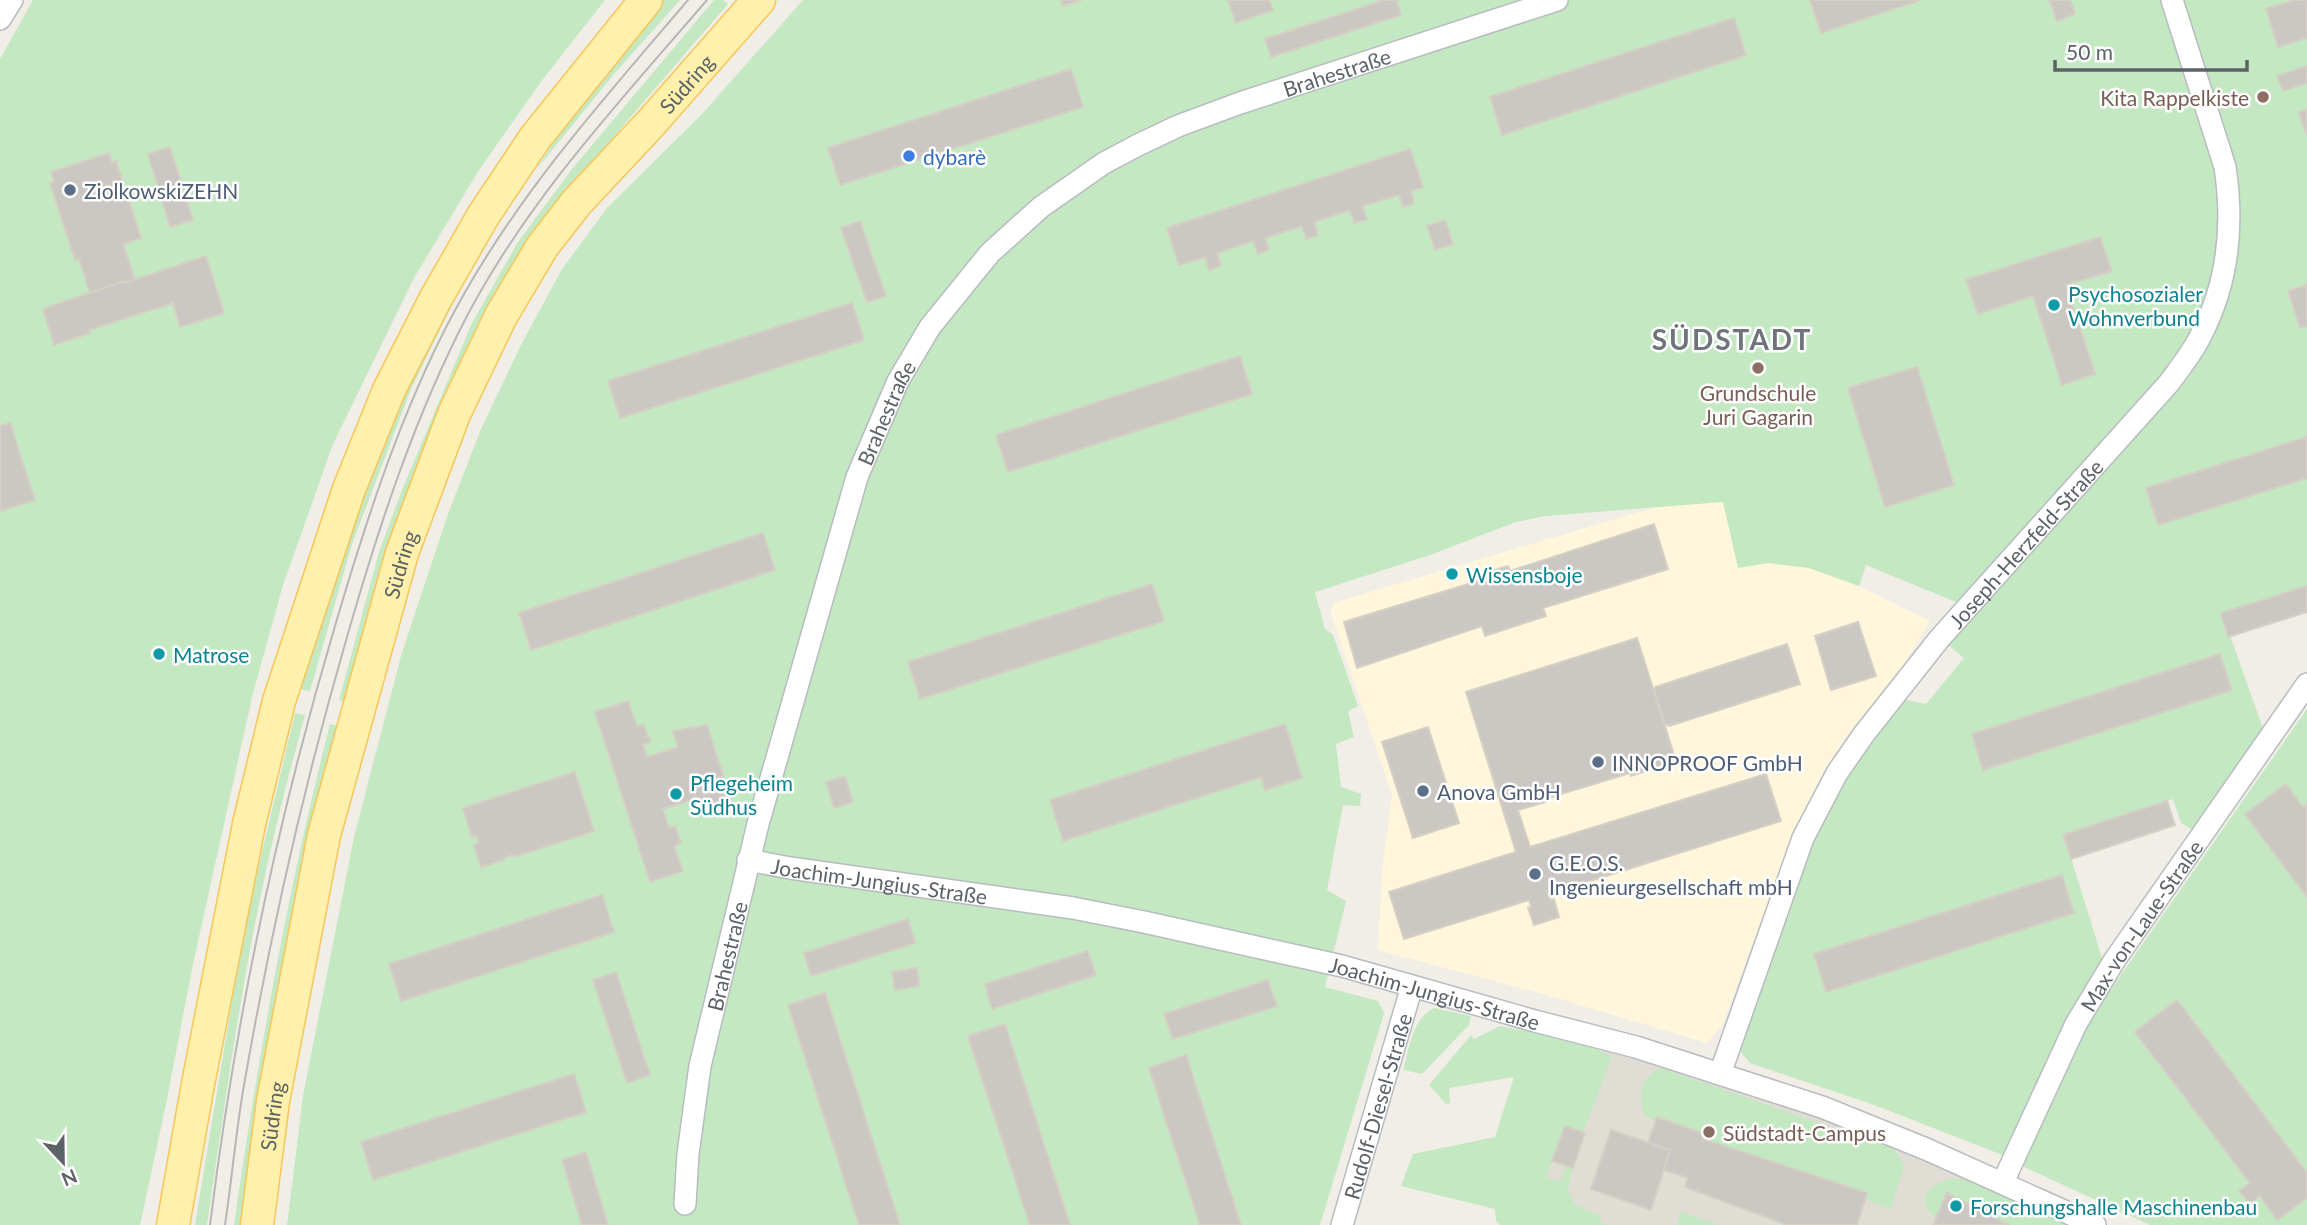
<svg xmlns="http://www.w3.org/2000/svg" width="2307" height="1225" viewBox="0 0 2307 1225" font-family="Lato,sans-serif">
<style>
.commercial{fill:#fff6dc}
.education{fill:#e0ddd4}
.green{fill:#c3e8c2}
.building{fill:#cbc8c3;stroke:#d5cfc4;stroke-width:2}
.lines{fill:none;stroke-linecap:round;stroke-linejoin:round}
.minor-casing{stroke:#b8bcc0;stroke-width:24}
.primary-casing{stroke:#f6c659;stroke-width:35}
.minor{stroke:#fff;stroke-width:21}
.primary{stroke:#fff0ac;stroke-width:32}
.tram{stroke:#b5b6b7;stroke-width:2}
.education-dot{fill:#8d6e63;stroke:#fff;stroke-width:2.5}
.shop-dot{fill:#3f7fe0;stroke:#fff;stroke-width:2.5}
.service-dot{fill:#5c6f8a;stroke:#fff;stroke-width:2.5}
.culture-dot{fill:#0f9aa8;stroke:#fff;stroke-width:2.5}
.labels{text-anchor:middle;dominant-baseline:central;stroke-width:5;stroke-linejoin:round;paint-order:stroke}
.street-label{font-size:21px;fill:#5d6267;stroke:#fff}
.education-label{font-size:21px;fill:#785e54;stroke:#fff;text-anchor:end}
.shop-label{font-size:21px;fill:#366cbe;stroke:#fff;text-anchor:start}
.service-label{font-size:21px;fill:#4e5e75;stroke:#fff;text-anchor:start}
.culture-label{font-size:21px;fill:#0d838f;stroke:#fff;text-anchor:start}
.district-label{font-size:28px;font-weight:bold;letter-spacing:2px;fill:#6e7479;stroke:#fff}
</style>
<rect width="100%" height="100%" fill="#f0eee6"/>
<path class="commercial" d="M 1724,502 L 1738,568 L 1768,563 L 1809,568 L 1859,586 L 1930,621 L 1903,666 L 1846,736 L 1821,778 L 1784,860 L 1722,1026 L 1707,1043 L 1543,994 L 1378,950 L 1382,870 L 1392,795 L 1331,614 L 1333,603 L 1659,506 Z"/>
<path class="education" d="M 1604,1044 L 1894,1142 L 2077,1225 L 1587,1225 L 1534,1182 L 1560,1117 L 1577,1121 Z"/>
<path class="green" d="M 33,0 L 605,0 L 543,79 L 479,170 L 414,278 L 333,444 L 283,585 L 253,693 L 193,964 L 166,1104 L 140,1225 L 0,1225 L 0,59 Z
M 662,0 L 680,0 L 614,74 L 536,170 L 568,120 Z
M 714,0 L 723,0 L 728,4 L 622,127 L 543,225 L 350,703 L 339,700 L 379,552 L 402,490 L 472,323 L 518,242 L 572,169 Z
M 803,0 L 2307,0 L 2307,586 L 2222,613 L 2265,734 L 2193,830 L 2181,823 L 2173,799 L 2064,835 L 2105,968 L 2005,1156 L 1877,1106 L 1750,1063 L 1739,1050 L 1822,820 L 1860,757 L 1901,699 L 1926,704 L 1964,658 L 1946,643 L 1975,610 L 1866,565 L 1859,586 L 1809,568 L 1768,563 L 1738,568 L 1723,502 L 1545,516 L 1516,522 L 1430,555 L 1315,592 L 1325,629 L 1333,635 L 1358,706 L 1348,711 L 1354,737 L 1336,744 L 1341,787 L 1361,794 L 1360,806 L 1343,805 L 1327,890 L 1346,901 L 1325,987 L 1378,1001 L 1384,1013 L 1320,1225 L 287,1225 L 303,1096 L 354,837 L 401,656 L 448,514 L 481,429 L 521,345 L 562,269 L 608,207 L 704,112 Z
M 456,297 L 411,389 L 352,544 L 310,691 L 299,689 L 347,540 L 409,384 Z
M 2307,709 L 2307,1225 L 2150,1225 L 2020,1165 L 2074,1042 Z
M 295,713 L 305,715 C 296,750 286,784 278,819 C 245,953 227,1089 207,1225 L 195,1225 L 244,928 Z
M 330,724 L 343,727 L 246,1225 L 234,1225 C 258,1057 288,889 330,724 Z
M 1434,1008 L 1471,1016 L 1469,1025 L 1422,1074 L 1403,1070 C 1410,1048 1412,1019 1434,1008 Z
M 1500,1026 C 1537,1034 1579,1037 1612,1057 L 1583,1132 L 1564,1126 L 1546,1177 L 1560,1182 L 1567,1166 L 1573,1168 L 1568,1189 L 1574,1204 L 1601,1216 L 1600,1222 L 1608,1225 L 1500,1225 L 1496,1221 L 1495,1209 L 1401,1186 L 1413,1154 L 1495,1137 L 1514,1077 L 1449,1088 L 1450,1103 L 1446,1104 L 1429,1085 L 1471,1035 L 1474,1039 Z
M 1661,1068 L 1894,1149 L 1904,1165 L 1891,1209 L 1865,1199 L 1867,1193 L 1703,1139 L 1704,1134 L 1658,1117 L 1656,1121 L 1645,1116 C 1638,1097 1639,1077 1661,1068 Z
M 1955,1178 L 1972,1181 L 2068,1225 L 2009,1225 L 1947,1193 L 1936,1218 C 1911,1197 1932,1183 1955,1178 Z
M 1681,1212 L 1718,1225 L 1677,1225 Z"/>
<path class="building" d="M 1061,0 L 1082,0 L 1063,6 Z
M 1228,0 L 1269,0 L 1273,10 L 1236,23 Z
M 1384,0 L 1397,0 L 1401,15 L 1271,57 L 1265,39 Z
M 1810,0 L 1921,0 L 1821,33 Z
M 2049,0 L 2070,0 L 2075,14 L 2057,21 Z
M 2294,0 L 2307,0 L 2307,38 L 2278,47 L 2266,9 Z
M 1734,18 L 1746,55 L 1502,135 L 1490,97 Z
M 2307,66 L 2307,83 L 2283,91 L 2277,76 Z
M 1071,69 L 1083,107 L 840,185 L 828,148 Z
M 2307,110 L 2307,136 L 2299,112 Z
M 170,147 L 193,220 L 170,227 L 148,154 Z
M 1410,149 L 1423,187 L 1411,191 L 1414,203 L 1403,207 L 1399,195 L 1362,206 L 1367,219 L 1354,223 L 1350,210 L 1314,222 L 1318,235 L 1306,239 L 1302,226 L 1265,238 L 1269,250 L 1258,254 L 1253,241 L 1217,253 L 1221,266 L 1209,270 L 1205,257 L 1179,265 L 1167,228 Z
M 109,153 L 112,163 L 116,161 L 141,238 L 123,244 L 135,279 L 125,283 L 124,281 L 90,293 L 79,259 L 75,260 L 50,183 L 54,182 L 51,172 Z
M 1445,220 L 1453,244 L 1435,250 L 1427,226 Z
M 860,221 L 886,296 L 867,302 L 841,228 Z
M 2100,237 L 2112,271 L 2066,285 L 2095,374 L 2062,385 L 2033,296 L 1978,314 L 1966,280 Z
M 206,256 L 224,313 L 180,327 L 173,303 L 89,330 L 90,333 L 54,345 L 43,309 L 124,281 L 125,283 Z
M 2307,285 L 2307,326 L 2300,328 L 2288,291 Z
M 852,303 L 864,340 L 620,418 L 608,381 Z
M 1240,356 L 1252,394 L 1008,472 L 996,435 Z
M 1917,367 L 1954,485 L 1885,507 L 1848,388 Z
M 10,423 L 35,500 L 0,511 L 0,426 Z
M 2307,437 L 2307,478 L 2158,525 L 2146,488 Z
M 1654,524 L 1668,569 L 1543,608 L 1546,616 L 1485,636 L 1482,626 L 1357,668 L 1344,622 L 1488,578 L 1487,573 L 1498,569 L 1508,566 L 1510,571 Z
M 763,533 L 775,570 L 531,650 L 519,613 Z
M 1152,584 L 1164,621 L 920,699 L 908,662 Z
M 2307,586 L 2307,612 L 2228,637 L 2221,613 Z
M 1858,622 L 1876,676 L 1831,690 L 1815,636 Z
M 1637,638 L 1676,761 L 1631,776 L 1630,773 L 1548,798 L 1549,801 L 1518,810 L 1530,847 L 1766,774 L 1781,821 L 1549,894 L 1551,901 L 1554,899 L 1559,917 L 1534,925 L 1528,908 L 1531,907 L 1529,900 L 1404,939 L 1389,892 L 1516,852 L 1466,692 Z
M 1787,644 L 1800,684 L 1669,726 L 1668,724 L 1665,725 L 1654,689 L 1656,687 Z
M 2220,654 L 2232,690 L 1983,770 L 1972,734 Z
M 628,701 L 637,726 L 643,724 L 651,742 L 643,745 L 647,757 L 678,747 L 673,731 L 707,725 L 731,800 L 700,815 L 694,799 L 663,809 L 669,828 L 675,826 L 681,843 L 674,846 L 683,871 L 650,882 L 595,712 Z
M 1285,724 L 1302,778 L 1265,790 L 1261,777 L 1063,841 L 1050,800 Z
M 1428,727 L 1459,823 L 1413,838 L 1382,742 Z
M 575,772 L 594,831 L 514,857 L 513,855 L 504,858 L 504,860 L 481,867 L 474,845 L 479,843 L 477,836 L 472,837 L 463,808 Z
M 845,776 L 853,802 L 834,808 L 826,782 Z
M 2286,784 L 2303,807 L 2307,804 L 2307,897 L 2245,814 Z
M 2167,801 L 2175,825 L 2071,859 L 2063,835 Z
M 2062,875 L 2074,913 L 1826,992 L 1814,954 Z
M 602,895 L 614,932 L 401,1001 L 389,964 Z
M 908,919 L 915,943 L 811,976 L 804,953 Z
M 1088,951 L 1096,975 L 992,1009 L 985,984 Z
M 917,968 L 919,986 L 895,990 L 892,972 Z
M 616,972 L 650,1075 L 627,1083 L 593,980 Z
M 1268,980 L 1277,1006 L 1173,1039 L 1164,1014 Z
M 825,993 L 900,1225 L 859,1225 L 788,1005 Z
M 2177,1000 L 2307,1173 L 2307,1198 L 2277,1220 L 2260,1196 L 2250,1204 L 2239,1191 L 2250,1183 L 2135,1032 Z
M 1005,1024 L 1070,1225 L 1030,1225 L 976,1061 L 968,1036 Z
M 1186,1055 L 1241,1225 L 1200,1225 L 1175,1149 L 1149,1068 Z
M 574,1074 L 586,1112 L 373,1180 L 361,1142 Z
M 1657,1117 L 1705,1134 L 1703,1139 L 1867,1193 L 1857,1225 L 1787,1225 L 1685,1187 L 1688,1178 L 1664,1170 L 1670,1150 L 1648,1143 Z
M 1565,1126 L 1585,1133 L 1573,1168 L 1552,1161 Z
M 1611,1130 L 1670,1150 L 1651,1210 L 1591,1189 Z
M 586,1152 L 608,1225 L 582,1225 L 562,1160 Z
M 1947,1193 L 2009,1225 L 1933,1225 Z"/>
<g class="lines">
<g class="minor-casing">
<g id="minor">
<path d="M 0,19 L 12,0"/>
<path id="s1" d="M 748,860 L 790,868 L 1073,908 L 1144,922 L 1342,966 L 1535,1021 L 1636,1047 L 1822,1107 L 1926,1149 L 2095,1225"/>
<path id="s2" d="M 1720,1074 L 1803,838 L 1837,773 L 1864,734 L 1940,638 L 2169,383 C 2180,368 2192,353 2200,337 C 2228,284 2234,226 2225,167 L 2172,0"/>
<path id="s3" d="M 2003,1182 L 2076,1024 L 2114,961 L 2307,684"/>
<path id="s4" d="M 685,1204 L 688,1154 L 700,1066 L 758,824 L 857,477 L 898,381 L 930,327 L 990,253 L 1041,207 L 1104,163 L 1138,145 L 1178,126 L 1240,103 L 1557,0"/>
<path id="s5" d="M 1342,1225 L 1412,986"/>
</g>
</g>
<g class="primary-casing">
<g id="primary">
<path d="M 173,1225 L 198,1084 L 249,824 L 279,701 L 349,489 L 389,390 L 436,298 L 483,216 L 535,138 L 646,0"/>
<path id="s6" d="M 257,1225 L 273,1101 L 324,835 L 402,553 L 454,414 L 501,316 L 542,247 L 577,202 L 651,123 L 759,0"/>
</g>
</g>
<use href="#minor" class="minor"/>
<use href="#primary" class="primary"/>
<path class="tram" d="M 210,1225 C 235,1023 277,821 335,626 C 368,514 406,396 464,294 C 525,186 608,94 688,0
M 225,1225 C 232,1178 236,1131 244,1085 C 270,936 303,789 345,644 C 377,532 413,420 467,316 C 529,198 621,100 707,0"/>
</g>
<g class="education-dot">
<circle cx="2263" cy="97" r="7"/>
<circle cx="1758" cy="368" r="7"/>
<circle cx="1709" cy="1132" r="7"/>
</g>
<circle class="shop-dot" cx="909" cy="156" r="7"/>
<g class="service-dot">
<circle cx="70" cy="190" r="7"/>
<circle cx="1598" cy="762" r="7"/>
<circle cx="1423" cy="791" r="7"/>
<circle cx="1535" cy="874" r="7"/>
</g>
<g class="culture-dot">
<circle cx="2054" cy="305" r="7"/>
<circle cx="1452" cy="574" r="7"/>
<circle cx="159" cy="654" r="7"/>
<circle cx="676" cy="794" r="7"/>
<circle cx="1956" cy="1206" r="7"/>
</g>
<g class="labels">
<g class="street-label">
<text stroke="none"><textPath href="#s4" startOffset="1407">Brahestraße</textPath></text>
<text stroke="none"><textPath href="#s6" startOffset="1244">Südring</textPath></text>
<text stroke="none"><textPath href="#s4" startOffset="819">Brahestraße</textPath></text>
<text stroke="none"><textPath href="#s2" startOffset="621">Joseph-Herzfeld-Straße</textPath></text>
<text stroke="none"><textPath href="#s6" startOffset="677">Südring</textPath></text>
<text stroke="none"><textPath href="#s1" startOffset="133">Joachim-Jungius-Straße</textPath></text>
<text stroke="none"><textPath href="#s3" startOffset="292">Max-von-Laue-Straße</textPath></text>
<text stroke="none"><textPath href="#s4" startOffset="252">Brahestraße</textPath></text>
<text stroke="none"><textPath href="#s1" startOffset="700">Joachim-Jungius-Straße</textPath></text>
<text stroke="none"><textPath href="#s5" startOffset="124">Rudolf-Diesel-Straße</textPath></text>
<text stroke="none"><textPath href="#s6" startOffset="110">Südring</textPath></text>
</g>
<g class="education-label">
<text x="2249" y="97">Kita Rappelkiste</text>
<text x="1758" y="392" text-anchor="middle">Grundschule<tspan x="1758" dy="24">Juri Gagarin</tspan></text>
<text x="1723" y="1132" text-anchor="start">Südstadt-Campus</text>
</g>
<g class="shop-label">
<text x="923" y="156">dybarè</text>
</g>
<g class="service-label">
<text x="84" y="190">ZiolkowskiZEHN</text>
<text x="1612" y="762">INNOPROOF GmbH</text>
<text x="1437" y="791">Anova GmbH</text>
<text x="1549" y="862">G.E.O.S.<tspan x="1549" dy="24">Ingenieurgesellschaft mbH</tspan></text>
</g>
<g class="culture-label">
<text x="2068" y="293">Psychosozialer<tspan x="2068" dy="24">Wohnverbund</tspan></text>
<text x="1466" y="574">Wissensboje</text>
<text x="173" y="654">Matrose</text>
<text x="690" y="782">Pflegeheim<tspan x="690" dy="24">Südhus</tspan></text>
<text x="1970" y="1206">Forschungshalle Maschinenbau</text>
</g>
<g class="district-label">
<text x="1732" y="339">SÜDSTADT</text>
</g>
</g>
<g transform="translate(63 1162) rotate(158)" stroke="#ffffff" stroke-width="5" paint-order="stroke">
<path d="M0-5L12 26L0 18L-12 26Z" fill="#5d6267"/>
<text y="-10" font-size="19" font-weight="bold" text-anchor="middle" fill="#5d6267">N</text>
</g>
<path d="M2055 60v10h192v-10" fill="none" stroke="#5d6267" stroke-width="3.5"/>
<text x="2066" y="60" font-size="21" fill="#5d6267" stroke="#ffffff" stroke-width="5" paint-order="stroke">50 m</text>
</svg>
